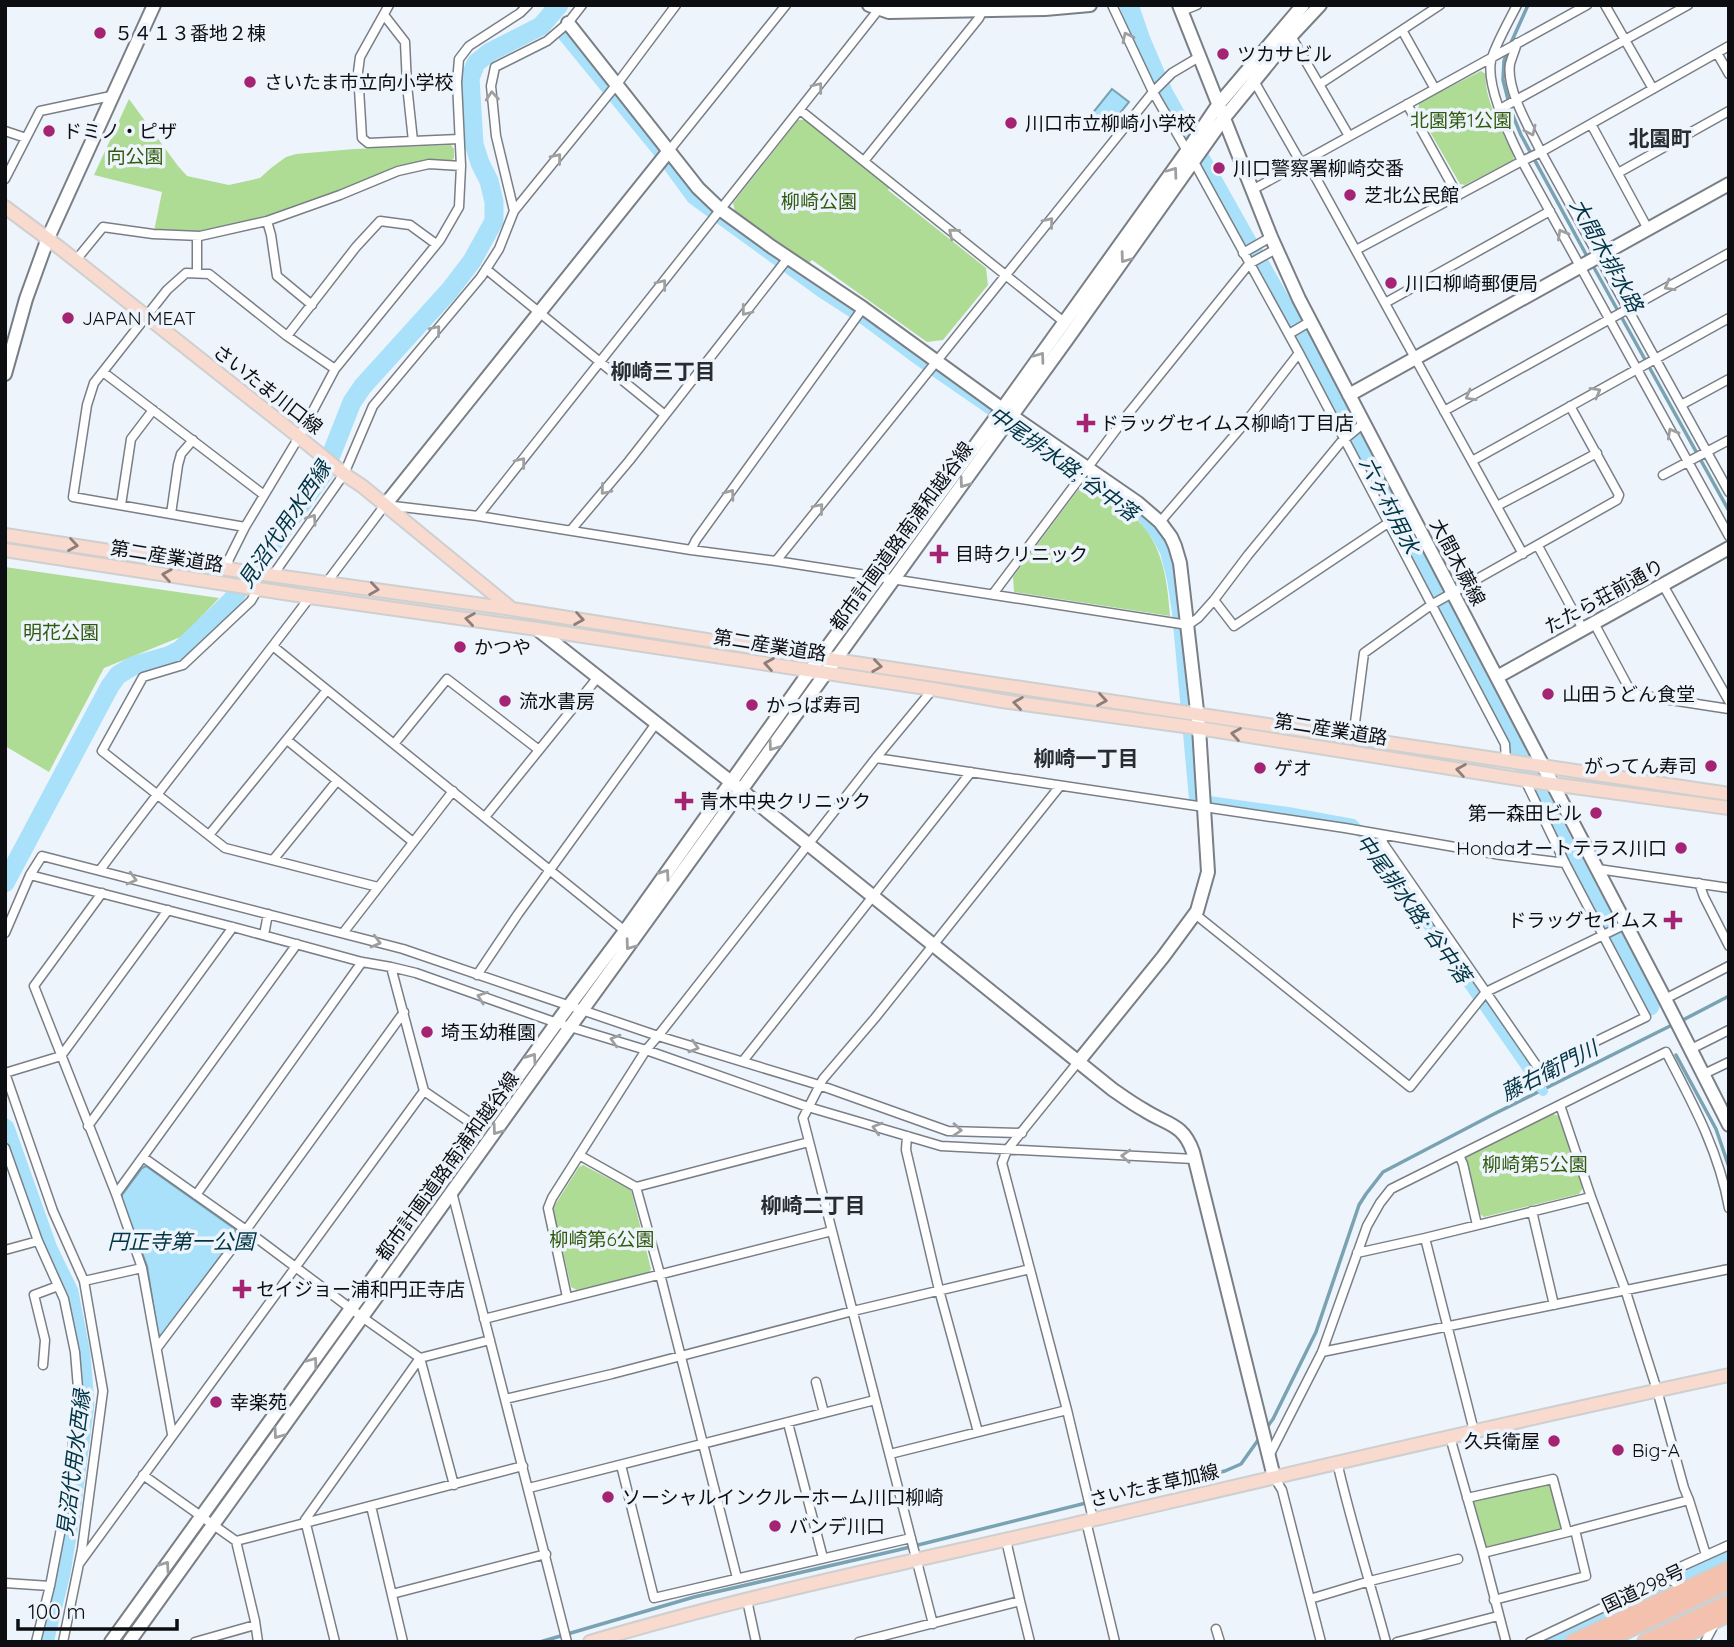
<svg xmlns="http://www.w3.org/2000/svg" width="1734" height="1647" viewBox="0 0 1734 1647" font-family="Quicksand,'Noto Sans JP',sans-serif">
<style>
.green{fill:#aedc94}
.water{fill:#a8e1f9;stroke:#79a2b3;stroke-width:2}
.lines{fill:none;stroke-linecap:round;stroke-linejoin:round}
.stream{stroke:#79a2b3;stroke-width:3.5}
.canal{stroke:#a8e1f9;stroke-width:10}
.river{stroke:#a8e1f9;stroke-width:19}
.street-casing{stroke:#7a7f86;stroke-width:11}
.secondary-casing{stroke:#7a7f86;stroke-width:16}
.primary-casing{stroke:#cecfcf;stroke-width:16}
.highway-casing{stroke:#cecfcf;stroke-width:18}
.street{stroke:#fff;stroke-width:8}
.secondary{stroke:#fff;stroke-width:12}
.primary{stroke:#f9dacf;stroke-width:12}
.highway{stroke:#f5c1af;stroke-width:14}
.oneway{stroke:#9e9fa0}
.oneway2{stroke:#8e7e7a}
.poi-dot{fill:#a42373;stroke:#eef4fc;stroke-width:2.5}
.labels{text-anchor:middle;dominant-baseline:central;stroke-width:7;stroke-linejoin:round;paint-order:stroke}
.poi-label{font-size:19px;fill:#0c0e11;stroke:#eef4fc;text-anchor:start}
.park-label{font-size:19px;fill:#305a0e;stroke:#eef4fc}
.street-label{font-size:19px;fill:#0c0e11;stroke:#eef4fc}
.neighbourhood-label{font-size:21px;font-weight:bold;fill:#272c32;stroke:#eef4fc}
.water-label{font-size:21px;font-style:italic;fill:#013444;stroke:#eef4fc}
</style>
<rect width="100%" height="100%" fill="#eef4fc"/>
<path class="green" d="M 1481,71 L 1486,74 C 1483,98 1504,134 1514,157 L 1513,160 L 1465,185 L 1460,184 L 1418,111 L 1419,103 Z
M 129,99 L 178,166 L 187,176 L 229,185 L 260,178 L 271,168 L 286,157 L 296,154 L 354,149 L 451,145 L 454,149 L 454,158 L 451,162 L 431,160 L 396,166 L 347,188 L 268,216 L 217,230 L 179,233 L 154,231 L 162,192 L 94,175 Z
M 798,120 L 807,120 L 890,186 L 888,190 L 986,268 L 988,285 L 943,340 L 927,342 L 812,260 L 809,263 L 735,211 L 733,203 Z
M 1084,482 C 1107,498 1137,513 1151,537 C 1165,561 1168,590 1170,616 L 1014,592 L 1013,577 Z
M 5,567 L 219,598 L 183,636 L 104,668 L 49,772 L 5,746 Z
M 1550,1113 L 1559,1116 L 1584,1186 L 1579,1194 L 1484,1217 L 1480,1214 L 1466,1158 L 1468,1153 Z
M 583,1165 L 631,1190 L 651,1269 L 648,1273 L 577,1290 L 571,1287 L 553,1208 L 579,1167 Z
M 1548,1484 L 1551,1486 L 1562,1526 L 1560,1529 L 1488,1548 L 1484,1547 L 1473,1504 L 1474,1501 Z"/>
<path class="water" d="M 1112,89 L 1129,102 L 1104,133 L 1087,120 Z
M 146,1166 L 235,1229 L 236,1235 L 163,1336 L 158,1335 L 147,1266 L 122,1201 L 122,1195 L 142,1168 Z"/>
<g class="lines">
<path class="stream" d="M 1510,45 L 1528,5
M 1507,52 L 1504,61 L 1503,80 L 1511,111 L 1521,135 L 1588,258
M 1592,264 L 1729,511
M 1681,1021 L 1729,996
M 1676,1055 L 1716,1129 L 1729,1167
M 1265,1430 L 1273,1419 L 1316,1332 L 1359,1205 L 1366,1194 L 1383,1172 L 1492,1115 L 1674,1024
M 540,1642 L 694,1597 L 898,1550 L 1118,1495 L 1225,1471 L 1241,1464 L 1261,1436"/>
<path class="canal" d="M 563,36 L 657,151 L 692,199 L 820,292 L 865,321 L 919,361 L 1106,490 L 1143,518 L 1156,535 L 1165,552 L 1172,580 L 1177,612 L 1194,799 L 1288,812 L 1353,824 L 1370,842 L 1543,1091"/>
<path class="river" d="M 1129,5 L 1141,40 L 1164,94 L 1326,382 L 1380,491 L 1483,685 L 1550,818 L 1650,1006
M 5,883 L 110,686 L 118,675 L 133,666 L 168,656 L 180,650 L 231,601 L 324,473 L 352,402 L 363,386 L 449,291 L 472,261 L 494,221 L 494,202 L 489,181 L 480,163 L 474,144 L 470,78 L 476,63 L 490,52 L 541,26 L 559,5
M 5,1128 L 48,1249 L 69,1292 L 81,1354 L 85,1404 L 71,1511 L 61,1573 L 44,1642
M 1557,1642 L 1729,1559"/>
<g class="street-casing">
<path id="street" d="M 389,5 L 360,57 L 358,72 L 362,138 L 368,143 L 459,139
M 1517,5 C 1510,19 1494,47 1491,61 C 1486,87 1510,137 1522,161 L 1729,536
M 1605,5 L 1653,89
M 1182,11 L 1197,5
M 384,15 L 405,42 L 407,85 L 413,141
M 1402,30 L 1435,89
M 1291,36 L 1349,136
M 1517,43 C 1515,50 1512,57 1510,64 C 1506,90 1530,129 1541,152 L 1729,492
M 1717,53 L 1729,74
M 1254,81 L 1301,163
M 1320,84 L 1440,5
M 1407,104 L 1458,196
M 1500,109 L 1688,5
M 800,110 L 1064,322
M 1591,124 L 1648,229
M 5,131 L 26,138
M 1187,151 L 1153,92 L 1172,73 L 1199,57
M 668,152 L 786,5
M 1306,160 L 1523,554
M 864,161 L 979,18 L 983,10
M 1194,162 L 1299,353 L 1505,744 L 1506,761
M 1618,173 L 1729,111
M 5,179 L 40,111 L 111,96
M 1252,190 L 1587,5
M 514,211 L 496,136 L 491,86 L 495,67 L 547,41 L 568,23 L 582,5
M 267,221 L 271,235 L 277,276 L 312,305
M 197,236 L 197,273
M 1356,250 L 1522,161 L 1541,152 L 1729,46
M 1243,253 L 1271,237
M 76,260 L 103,227 L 153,234 L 200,236 L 267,221 L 340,195 L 398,171 L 429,164 L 461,166
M 486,269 L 665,415
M 1385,303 L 1550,211
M 1289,334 L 1311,321
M 287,336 L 356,247 L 380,221 L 410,225 L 436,244
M 103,372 L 264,495
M 1681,405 L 1729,379
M 1444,411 L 1729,253
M 1472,461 L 1729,318
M 1663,475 L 1729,440
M 121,505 L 131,439 L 153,410
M 1497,506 L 1597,453
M 171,514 L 178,465 L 181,454 L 193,440
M 478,516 L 879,9
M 1160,522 L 1245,423 L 1299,353
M 245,527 L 73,497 L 87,405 L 94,383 L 167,290 L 186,273 L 209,274 L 287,336 L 335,369
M 571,530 L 629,461 L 788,258
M 1538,546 L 1583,629
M 691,550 L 696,540 L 863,308
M 776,561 L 1153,92 L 1112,5
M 227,569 L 229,559 L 245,527 L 299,437 L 335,369 L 440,240 L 459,207 L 461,166 L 457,82 L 459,59 L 469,46 L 520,13 L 528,5
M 273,575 L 344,474 L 373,406 L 481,277 L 499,249 L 514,211 L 617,84 L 676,5
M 327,582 L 385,505 L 478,516 L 691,550 L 776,561 L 1188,625 L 1198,618 L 1214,600 L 1248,555 L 1341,442 L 1364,423
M 1663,585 L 1729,701
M 258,589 L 251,601 L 183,665 L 143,677 L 102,751 L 225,848 L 378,887
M 993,594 L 1124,419 L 1249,264 L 1276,249
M 1214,600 L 1234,626 L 1388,523
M 1594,623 L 1632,694 L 1729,709
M 274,647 L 625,931
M 1353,738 L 1364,653 L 1431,605 L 1617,500 L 1619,495 L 1570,406
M 287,740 L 413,842
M 394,744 L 447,679 L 539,750
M 876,758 L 1345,828 L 1501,855 L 1565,863
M 485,817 L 598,677
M 209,835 L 327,690
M 1382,835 L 1383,843 L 1539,1069 L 1646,1017 L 1565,863 L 1525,780
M 273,860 L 337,781
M 1598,869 L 1729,888
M 100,870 C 168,778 241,689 310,597
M 30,875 L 233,927 L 362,962 L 391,967 L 416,973 L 557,1023 L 646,1050 L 808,1107 L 941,1146 L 1194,1159
M 1699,883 L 1704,897 L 1729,946
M 102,893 L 34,986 L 116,1194 L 142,1268 L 172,1434
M 1195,914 L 1410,1087 L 1486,992 L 1626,924
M 5,933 L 30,875 L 42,856 L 403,949 L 658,1036 L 819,1085 L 948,1131 L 1022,1133
M 343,933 L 453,791
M 264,935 L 268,914
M 391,967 L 424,1091 L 481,1130
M 477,975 L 518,914 L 657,722
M 1665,999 L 1729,966
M 1691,1049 L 1729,1030
M 743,1061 L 971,772
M 1078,1062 L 1007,1150 L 1002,1163 L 1067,1410 L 1093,1519
M 1704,1074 L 1729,1062
M 1560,1105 L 1591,1197 L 1625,1289 L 1657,1390 L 1684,1488 L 1689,1500 L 1706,1555
M 88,1126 L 233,927
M 907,1136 L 906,1150 L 939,1290 L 978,1432
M 5,1148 L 38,1241 L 64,1299 L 75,1352 L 79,1400 L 60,1534 L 50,1586 L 36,1642
M 579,1155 L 636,1187 L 660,1274 L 737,1578
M 1459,1155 L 1463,1164 L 1477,1225
M 144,1158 L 246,1230 L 362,1317 L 420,1358 L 490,1340
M 636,1187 L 809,1142
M 452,1192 L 567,1642
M 116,1194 L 297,944
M 196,1195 L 362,962
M 1532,1211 L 1554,1305
M 1425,1238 L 1591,1197
M 5,1250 L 38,1241
M 1357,1253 L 1425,1238 L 1474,1431
M 142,1268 L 84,1281 L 53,1211 L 5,1073 L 61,1056 L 168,910
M 567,1297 L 548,1208 L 552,1198 L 646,1050 L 658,1036 L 876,758 L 933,689
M 484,1319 L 832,1231
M 157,1348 L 246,1230 L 404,1012
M 1322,1352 L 1729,1269
M 420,1358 L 454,1485
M 43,1365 L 45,1340 L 34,1295 L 58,1286
M 816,1382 L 824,1413
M 505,1399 L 612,1374 L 853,1311 L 1030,1269
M 788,1423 L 823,1558
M 1450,1437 L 1483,1553 L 1506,1642
M 890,1454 L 1067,1410
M 1269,1456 L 1322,1352 L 1367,1226 L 1380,1203 L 1391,1189 L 1666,1052 C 1692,1102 1719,1151 1729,1208
M 1337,1462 C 1351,1523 1370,1582 1386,1642
M 621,1465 L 654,1598 L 911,1538
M 143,1475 L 236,1541 L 523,1466
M 1274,1477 L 1282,1490 L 1321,1642
M 529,1488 L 875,1400
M 1467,1498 L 1553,1479 L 1567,1532
M 371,1506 L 403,1642
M 1086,1521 L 1115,1642
M 1006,1540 L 1020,1601
M 236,1541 L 255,1621 L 258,1642
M 1483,1553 L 1572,1531
M 79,1564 L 424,1091
M 1669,1579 L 1672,1572 L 1678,1568 L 1729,1545
M 5,1583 L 50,1586
M 392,1594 L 546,1554
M 1310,1599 L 1370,1581 L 1458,1559
M 747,1600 L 756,1642
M 1494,1600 L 1586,1576 L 1575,1530 L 1689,1500
M 933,1624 L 803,1118 L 823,1079 L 875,1018 L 1060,786
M 1216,1629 L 1220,1642
M 63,1642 L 82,1549 L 103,1391 L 84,1281
M 195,1642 L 255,1625
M 335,1642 L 305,1520 L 420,1358
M 859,1642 L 1020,1601 L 1030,1642
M 1397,1642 L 1498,1616
M 1530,1642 L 1661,1580 L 1669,1579 L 1686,1589
M 1705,1642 L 1715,1623"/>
</g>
<g class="secondary-casing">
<path id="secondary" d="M 869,5 L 889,12 L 1045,9 L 1090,5
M 1179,5 L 1271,237 L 1299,299 L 1665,999 L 1729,1125
M 568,23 L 698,188 L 721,210 L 772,247 L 863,308 L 1012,416 L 1138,503 L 1160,522 L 1171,537 L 1175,546 L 1180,563 L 1199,728 L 1208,872 L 1197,911 L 1163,957 L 1078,1062
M 5,374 L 26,299 L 48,238 L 154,5
M 1349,395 L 1729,184
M 385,505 L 668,152
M 537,629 L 731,782 L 1112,1089 C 1122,1096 1133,1104 1144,1110 C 1167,1125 1183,1123 1193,1152 L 1274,1477
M 1497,677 L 1729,548
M 111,1642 L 563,1014 L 625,931 L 820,657 L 1000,412 L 1187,151 L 1218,105 L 1303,5
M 129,1642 L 570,1027 L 1068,338 L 1224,118 L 1291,36 L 1320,5"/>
</g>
<g class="primary-casing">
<path id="primary" d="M 5,207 L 60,248 L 299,437 L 344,474 L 362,486 L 512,609
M 5,535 L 227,569 L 512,609 L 808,656 L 1729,794
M 5,550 L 310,597 L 537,629 L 933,689 L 1002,701 L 1199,728 L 1537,782 L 1729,808
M 590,1642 C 748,1595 910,1562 1070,1525 C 1289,1474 1508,1422 1729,1375"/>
</g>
<g class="highway-casing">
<path id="highway" d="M 1573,1642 L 1729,1569
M 1603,1642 L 1729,1582
M 1645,1642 L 1729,1602
M 1671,1642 L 1729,1614"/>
</g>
<use href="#street" class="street"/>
<use href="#secondary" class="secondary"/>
<use href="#primary" class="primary"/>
<use href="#highway" class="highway"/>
</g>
<defs><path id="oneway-chevron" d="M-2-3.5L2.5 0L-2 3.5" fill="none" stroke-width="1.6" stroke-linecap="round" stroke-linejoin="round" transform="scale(1.75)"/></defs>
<g class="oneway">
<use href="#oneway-chevron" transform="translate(1127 37) rotate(-116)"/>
<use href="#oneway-chevron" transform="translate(818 87) rotate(-52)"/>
<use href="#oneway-chevron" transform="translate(492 96) rotate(-95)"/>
<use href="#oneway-chevron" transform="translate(1531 131) rotate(65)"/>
<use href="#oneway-chevron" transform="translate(557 158) rotate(-51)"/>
<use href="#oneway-chevron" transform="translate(1173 172) rotate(-54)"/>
<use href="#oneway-chevron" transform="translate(1049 222) rotate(-51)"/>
<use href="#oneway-chevron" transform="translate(953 233) rotate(-141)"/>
<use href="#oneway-chevron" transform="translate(1562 234) rotate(-119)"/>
<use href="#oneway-chevron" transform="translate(1125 258) rotate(126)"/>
<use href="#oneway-chevron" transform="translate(662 284) rotate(-52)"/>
<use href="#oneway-chevron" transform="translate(1669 286) rotate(151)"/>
<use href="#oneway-chevron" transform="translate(746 311) rotate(128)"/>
<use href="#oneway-chevron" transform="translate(436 330) rotate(-50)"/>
<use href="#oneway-chevron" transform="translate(1040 357) rotate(-54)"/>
<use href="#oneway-chevron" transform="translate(1596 392) rotate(-29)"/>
<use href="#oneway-chevron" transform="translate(1470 396) rotate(151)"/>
<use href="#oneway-chevron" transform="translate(1672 433) rotate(-119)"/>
<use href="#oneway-chevron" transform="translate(521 462) rotate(-52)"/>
<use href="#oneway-chevron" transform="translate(964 483) rotate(126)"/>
<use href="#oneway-chevron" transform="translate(605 490) rotate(130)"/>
<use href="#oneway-chevron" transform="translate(730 494) rotate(-54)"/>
<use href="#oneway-chevron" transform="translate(819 508) rotate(-50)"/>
<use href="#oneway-chevron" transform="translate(312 519) rotate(-55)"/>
<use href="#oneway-chevron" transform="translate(773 746) rotate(126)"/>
<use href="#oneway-chevron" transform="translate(665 874) rotate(-55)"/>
<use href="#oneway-chevron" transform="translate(132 879) rotate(15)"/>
<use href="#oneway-chevron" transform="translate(376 942) rotate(15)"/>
<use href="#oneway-chevron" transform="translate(630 945) rotate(126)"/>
<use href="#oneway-chevron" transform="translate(482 997) rotate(-160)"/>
<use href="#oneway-chevron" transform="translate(615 1040) rotate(-164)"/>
<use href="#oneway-chevron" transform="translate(694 1047) rotate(17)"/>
<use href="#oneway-chevron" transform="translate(532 1058) rotate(-55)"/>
<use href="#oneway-chevron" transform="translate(877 1128) rotate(-164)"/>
<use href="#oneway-chevron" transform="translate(497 1130) rotate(126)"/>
<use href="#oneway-chevron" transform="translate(957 1130) rotate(4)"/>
<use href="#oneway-chevron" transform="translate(1126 1156) rotate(-177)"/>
<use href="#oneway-chevron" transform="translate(313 1362) rotate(-54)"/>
<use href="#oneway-chevron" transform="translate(278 1434) rotate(126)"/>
<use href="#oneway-chevron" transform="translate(165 1566) rotate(-55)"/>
</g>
<g class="oneway2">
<use href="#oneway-chevron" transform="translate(73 545) rotate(9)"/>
<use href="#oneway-chevron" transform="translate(167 575) rotate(-171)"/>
<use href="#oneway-chevron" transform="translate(374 589) rotate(8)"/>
<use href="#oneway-chevron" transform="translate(470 619) rotate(-172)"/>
<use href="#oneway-chevron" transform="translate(579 619) rotate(9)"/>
<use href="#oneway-chevron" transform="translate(769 664) rotate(-171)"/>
<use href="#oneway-chevron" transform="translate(877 666) rotate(8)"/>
<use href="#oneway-chevron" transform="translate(1102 700) rotate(9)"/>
<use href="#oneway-chevron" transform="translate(1018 703) rotate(-172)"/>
<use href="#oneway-chevron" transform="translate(1236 734) rotate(-171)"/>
<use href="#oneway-chevron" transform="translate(1461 770) rotate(-171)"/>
</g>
<g class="poi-dot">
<circle cx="100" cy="33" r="7"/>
<circle cx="1223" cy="54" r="7"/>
<circle cx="250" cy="82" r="7"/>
<circle cx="1011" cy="123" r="7"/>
<circle cx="49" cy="131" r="7"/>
<circle cx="1219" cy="168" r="7"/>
<circle cx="1350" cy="195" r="7"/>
<circle cx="1391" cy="283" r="7"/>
<circle cx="68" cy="318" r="7"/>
<path d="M1082.5 412.5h7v7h7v7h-7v7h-7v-7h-7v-7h7z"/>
<path d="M935.5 543.5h7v7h7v7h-7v7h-7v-7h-7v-7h7z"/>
<circle cx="460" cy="647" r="7"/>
<circle cx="1548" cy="694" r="7"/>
<circle cx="505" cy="701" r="7"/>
<circle cx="752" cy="705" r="7"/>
<circle cx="1711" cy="766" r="7"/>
<circle cx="1260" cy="768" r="7"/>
<path d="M680.5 790.5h7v7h7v7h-7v7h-7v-7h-7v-7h7z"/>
<circle cx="1596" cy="813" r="7"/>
<circle cx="1681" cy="848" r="7"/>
<path d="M1669.5 909.5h7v7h7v7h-7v7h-7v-7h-7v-7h7z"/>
<circle cx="427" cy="1032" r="7"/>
<path d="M238.5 1278.5h7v7h7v7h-7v7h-7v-7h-7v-7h7z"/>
<circle cx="216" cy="1402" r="7"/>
<circle cx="1554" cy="1441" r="7"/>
<circle cx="1618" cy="1450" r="7"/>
<circle cx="608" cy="1497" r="7"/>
<circle cx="775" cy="1526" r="7"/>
</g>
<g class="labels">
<g class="poi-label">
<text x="114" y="33">５４１３番地２棟</text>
<text x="1237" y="54">ツカサビル</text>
<text x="264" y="82">さいたま市立向小学校</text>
<text x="1025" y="123">川口市立柳崎小学校</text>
<text x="63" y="131">ドミノ・ピザ</text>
<text x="1233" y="168">川口警察署柳崎交番</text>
<text x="1364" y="195">芝北公民館</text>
<text x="1405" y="283">川口柳崎郵便局</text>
<text x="82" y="318">JAPAN MEAT</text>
<text x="1100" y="423">ドラッグセイムス柳崎1丁目店</text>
<text x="955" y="554">目時クリニック</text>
<text x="474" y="647">かつや</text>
<text x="1562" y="694">山田うどん食堂</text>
<text x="519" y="701">流水書房</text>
<text x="766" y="705">かっぱ寿司</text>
<text x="1697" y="766" text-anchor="end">がってん寿司</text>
<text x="1274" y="768">ゲオ</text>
<text x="700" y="801">青木中央クリニック</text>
<text x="1582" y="813" text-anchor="end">第一森田ビル</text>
<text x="1667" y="848" text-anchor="end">Hondaオートテラス川口</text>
<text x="1659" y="920" text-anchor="end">ドラッグセイムス</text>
<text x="441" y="1032">埼玉幼稚園</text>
<text x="256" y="1289">セイジョー浦和円正寺店</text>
<text x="230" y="1402">幸楽苑</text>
<text x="1540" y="1441" text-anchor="end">久兵衛屋</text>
<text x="1632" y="1450">Big-A</text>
<text x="622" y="1497">ソーシャルインクルーホーム川口柳崎</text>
<text x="789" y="1526">バンデ川口</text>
</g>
<g class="park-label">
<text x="1461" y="120">北園第1公園</text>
<text x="135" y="156">向公園</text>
<text x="819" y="201">柳崎公園</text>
<text x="61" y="632">明花公園</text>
<text x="1535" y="1164">柳崎第5公園</text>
<text x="602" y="1239">柳崎第6公園</text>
</g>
<g class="street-label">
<text transform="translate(268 389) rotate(38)">さいたま川口線</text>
<text transform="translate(901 536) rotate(-54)">都市計画道路南浦和越谷線</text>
<text transform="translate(167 556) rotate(9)">第二産業道路</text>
<text transform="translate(1458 562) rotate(62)">大間木蕨線</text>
<text transform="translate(1604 596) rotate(-29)">たたら荘前通り</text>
<text transform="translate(770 645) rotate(9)">第二産業道路</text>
<text transform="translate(1331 729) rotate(9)">第二産業道路</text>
<text transform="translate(447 1166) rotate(-54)">都市計画道路南浦和越谷線</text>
<text transform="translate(1154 1485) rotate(-13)">さいたま草加線</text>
<text transform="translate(1643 1588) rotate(-25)">国道298号</text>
</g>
<g class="neighbourhood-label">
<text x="1660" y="138">北園町</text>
<text x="663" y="371">柳崎三丁目</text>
<text x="1086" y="758">柳崎一丁目</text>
<text x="813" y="1205">柳崎二丁目</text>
</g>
<g class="water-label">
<text transform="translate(1607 255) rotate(61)">大間木排水路</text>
<text transform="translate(1064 463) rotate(36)">中尾排水路; 谷中落</text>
<text transform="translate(1390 505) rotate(63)">六ヶ村用水</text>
<text transform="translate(284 524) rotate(-56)">見沼代用水西縁</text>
<text transform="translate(1414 908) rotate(54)">中尾排水路; 谷中落</text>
<text transform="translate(1549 1070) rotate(-27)">藤右衛門川</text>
<text x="181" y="1241">円正寺第一公園</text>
<text transform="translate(73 1463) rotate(-83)">見沼代用水西縁</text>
</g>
</g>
<rect width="1734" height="1647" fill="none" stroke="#0c0e11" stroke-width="14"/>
<path d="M18 1619v10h159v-10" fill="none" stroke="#0c0e11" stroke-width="3.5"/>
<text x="28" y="1619" font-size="21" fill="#0c0e11" stroke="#eef4fc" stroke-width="5" paint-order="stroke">100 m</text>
</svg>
